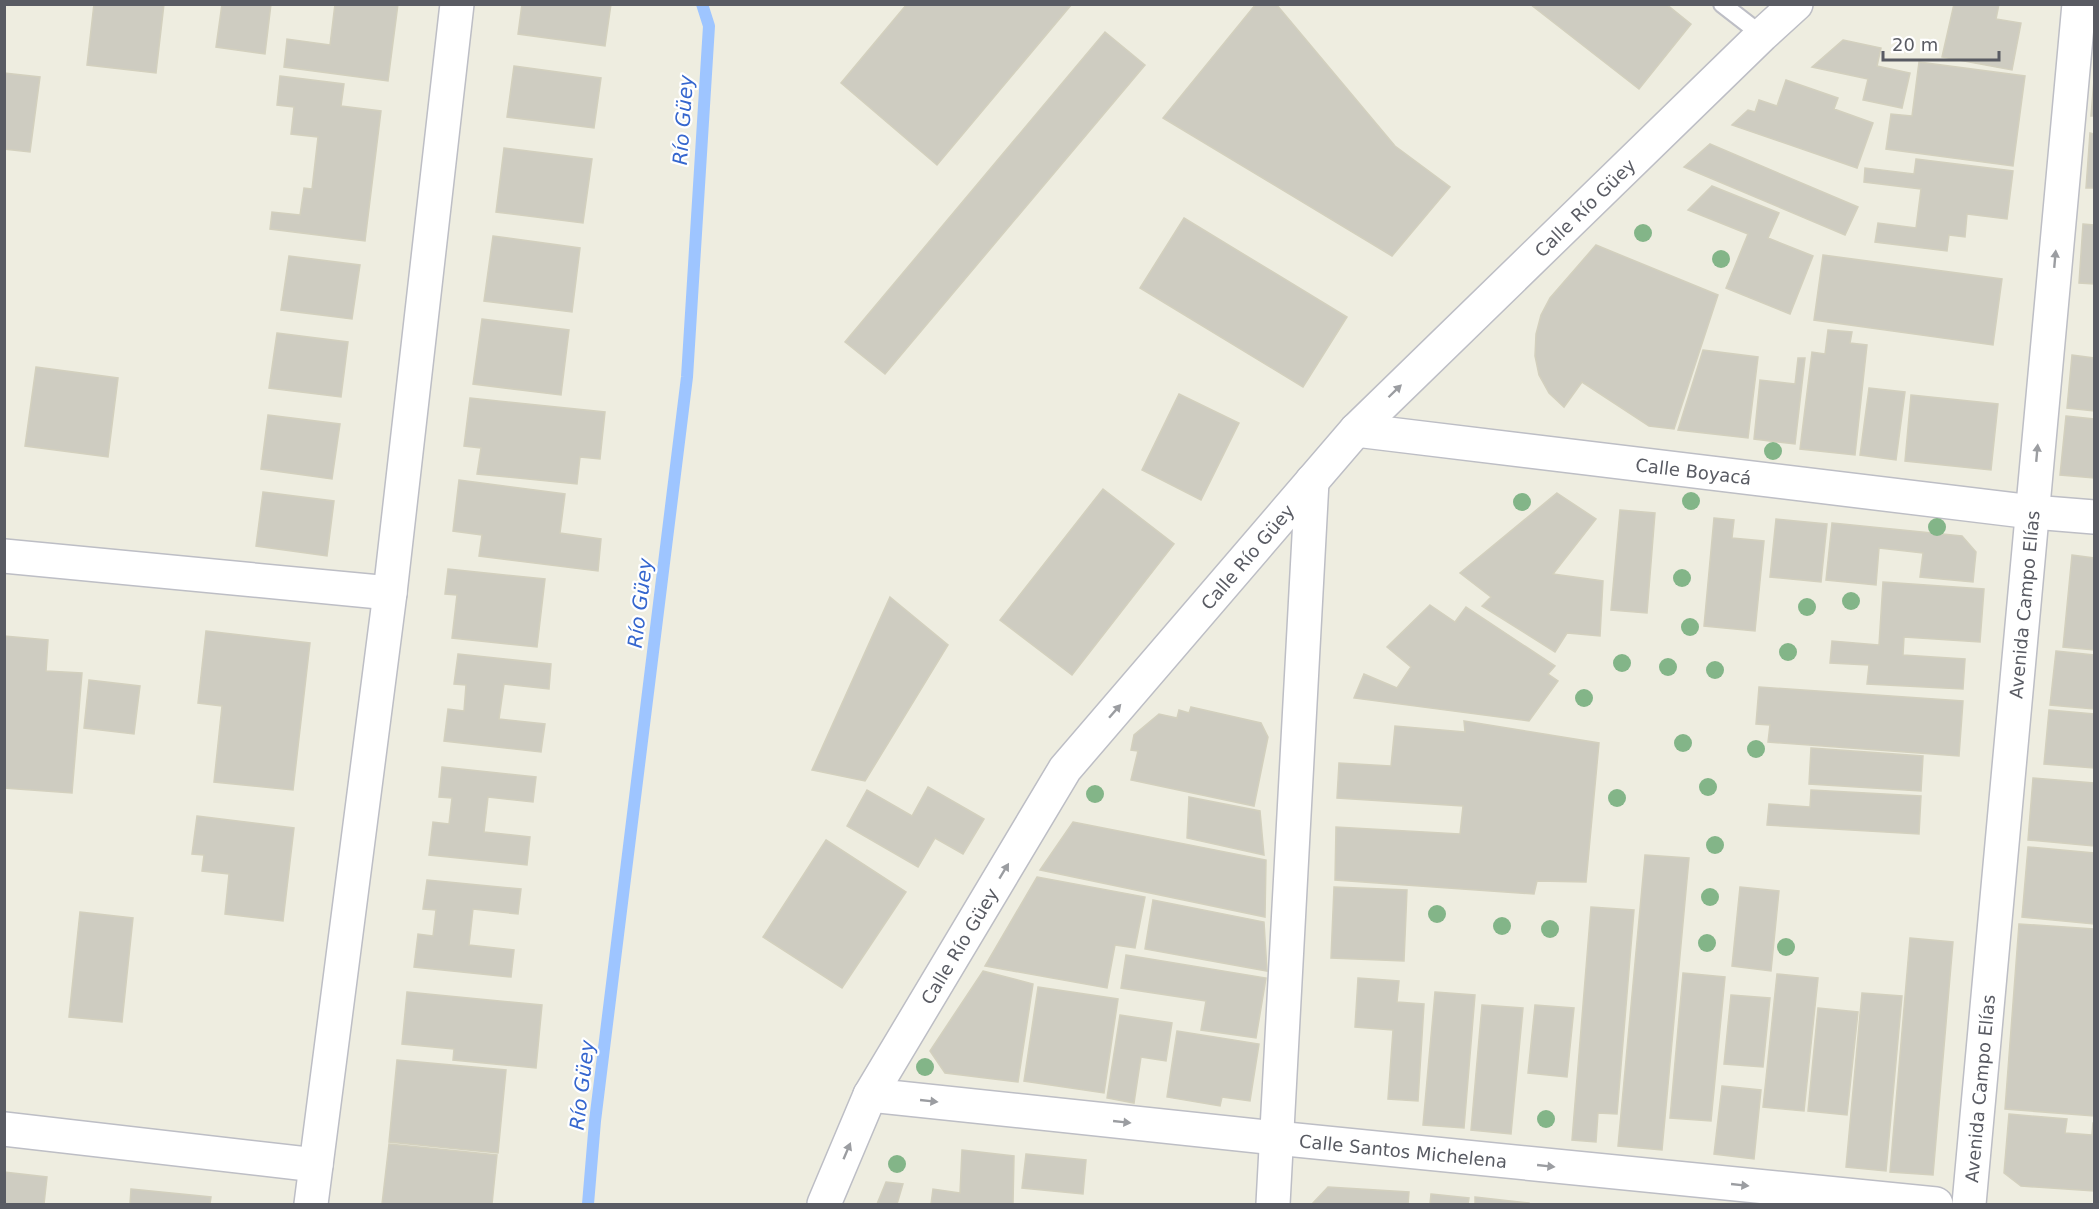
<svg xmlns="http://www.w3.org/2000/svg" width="2099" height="1209" viewBox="0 0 2099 1209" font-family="'DejaVu Sans',sans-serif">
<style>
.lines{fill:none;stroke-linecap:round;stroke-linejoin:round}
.stream{stroke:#9ec5ff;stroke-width:12}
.building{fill:#ceccc1;stroke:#d3d0be;stroke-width:1.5}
.service-casing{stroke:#bdbec5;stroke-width:20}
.minor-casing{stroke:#bdbec5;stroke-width:36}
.service{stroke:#fff;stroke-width:16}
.minor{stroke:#fff;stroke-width:33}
.tree{fill:#83b588}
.oneway{fill:#9b9da1}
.labels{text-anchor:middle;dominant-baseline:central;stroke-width:4.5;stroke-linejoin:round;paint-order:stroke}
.street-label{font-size:18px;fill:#595b63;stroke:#fff}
.water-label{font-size:20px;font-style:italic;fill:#3566ce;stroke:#fff}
</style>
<rect width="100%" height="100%" fill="#eeede0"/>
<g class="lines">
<path class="stream" d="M 588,1204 L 595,1121 L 687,377 L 709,26 L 702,4"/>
</g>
<path class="building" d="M 94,4 L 164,4 L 156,73 L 87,65 Z
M 222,4 L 271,4 L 265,54 L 216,47 Z
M 335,4 L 398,4 L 388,81 L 284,67 L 287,39 L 330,45 Z
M 522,4 L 611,4 L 605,46 L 518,34 Z
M 907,4 L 1072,4 L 937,165 L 841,83 Z
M 1256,4 L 1276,4 L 1395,146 L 1450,187 L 1392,256 L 1163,118 Z
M 1530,4 L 1666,4 L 1691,24 L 1639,89 Z
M 1954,4 L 1999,4 L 1996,19 L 2021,23 L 2012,70 L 1942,57 Z
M 1105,32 L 1145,65 L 885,374 L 845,342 Z
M 1843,40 L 1881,48 L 1877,66 L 1910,73 L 1902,108 L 1863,100 L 1868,79 L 1812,67 Z
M 1919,62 L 2025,76 L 2013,166 L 1886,149 L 1891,114 L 1912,116 Z
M 514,66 L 601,78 L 594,128 L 507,117 Z
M 4,73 L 40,77 L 30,152 L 4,149 Z
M 280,76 L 344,84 L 341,106 L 381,111 L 365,241 L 270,229 L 272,212 L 300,215 L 304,188 L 312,189 L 318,137 L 291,134 L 294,107 L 277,105 Z
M 1786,80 L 1838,98 L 1834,109 L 1873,123 L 1857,168 L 1732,125 L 1748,110 L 1755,112 L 1759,100 L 1777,106 Z
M 2094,80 L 2094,116 L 2091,116 Z
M 2090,133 L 2094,134 L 2094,188 L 2086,188 Z
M 1710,144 L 1858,207 L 1845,235 L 1684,167 Z
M 504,148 L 592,159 L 583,223 L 496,212 Z
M 1916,159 L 2013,171 L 2007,219 L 1967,214 L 1965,237 L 1949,235 L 1947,251 L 1875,242 L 1878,223 L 1916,228 L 1921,189 L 1864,182 L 1865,168 L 1914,174 Z
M 1712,186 L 1779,213 L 1768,238 L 1813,256 L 1790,314 L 1726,288 L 1748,234 L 1688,210 Z
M 1184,218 L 1347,317 L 1303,387 L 1140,288 Z
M 2083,224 L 2094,225 L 2094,284 L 2079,283 Z
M 493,236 L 580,248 L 572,312 L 484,301 Z
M 1596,245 L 1718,295 L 1674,429 L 1649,426 L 1582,382 L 1564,407 L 1549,393 L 1539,375 L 1535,356 L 1536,334 L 1541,315 L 1550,298 Z
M 1823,255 L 2002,279 L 1993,345 L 1814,320 Z
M 289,256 L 360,265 L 352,319 L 281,310 Z
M 482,319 L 569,330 L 561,395 L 473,384 Z
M 1828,330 L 1852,332 L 1850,343 L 1867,345 L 1855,455 L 1800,449 L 1812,352 L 1825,354 Z
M 277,333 L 348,342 L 341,397 L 269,388 Z
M 1703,350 L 1758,357 L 1748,438 L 1678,430 Z
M 2072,355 L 2094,358 L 2094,411 L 2067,408 Z
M 1798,358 L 1805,358 L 1795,444 L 1754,439 L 1760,380 L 1795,384 Z
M 36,367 L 118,378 L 108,457 L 25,446 Z
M 1869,388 L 1905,392 L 1896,460 L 1860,455 Z
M 1179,394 L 1239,423 L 1201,500 L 1142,470 Z
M 1911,395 L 1998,404 L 1991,470 L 1905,461 Z
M 470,398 L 605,412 L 600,459 L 580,457 L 577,484 L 477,474 L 481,448 L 464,446 Z
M 268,415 L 340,424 L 332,479 L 261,469 Z
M 2066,416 L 2094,419 L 2094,478 L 2060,475 Z
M 459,480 L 565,494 L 560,533 L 601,539 L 598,571 L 479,556 L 482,535 L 453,531 Z
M 1103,489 L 1174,544 L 1072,675 L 1000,620 Z
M 263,492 L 334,501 L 327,556 L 256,546 Z
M 1557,493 L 1596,519 L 1553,574 L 1603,581 L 1600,636 L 1567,633 L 1555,652 L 1482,606 L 1491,597 L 1460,573 Z
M 1620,510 L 1655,513 L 1647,613 L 1611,610 Z
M 1714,518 L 1734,520 L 1732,538 L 1764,541 L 1755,631 L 1704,626 Z
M 1776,519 L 1827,524 L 1821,582 L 1770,577 Z
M 1832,523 L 1962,536 L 1976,552 L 1973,582 L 1920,577 L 1923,553 L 1879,548 L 1876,585 L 1826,580 Z
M 2072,555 L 2094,558 L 2094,650 L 2063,647 Z
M 448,569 L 545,579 L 537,647 L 452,638 L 457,595 L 445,594 Z
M 1883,582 L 1984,589 L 1980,642 L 1904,637 L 1903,655 L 1965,659 L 1963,689 L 1867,684 L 1869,665 L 1830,663 L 1832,641 L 1879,645 Z
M 890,597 L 948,645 L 865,781 L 812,770 Z
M 1430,605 L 1455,622 L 1466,607 L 1555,666 L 1548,674 L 1558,681 L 1529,721 L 1354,698 L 1364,674 L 1397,688 L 1411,667 L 1387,647 Z
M 206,631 L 310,643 L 293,790 L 214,782 L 222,706 L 198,703 Z
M 4,636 L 48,640 L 46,671 L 82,673 L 72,793 L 4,788 Z
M 2056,651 L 2094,655 L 2094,709 L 2050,705 Z
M 458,654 L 551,664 L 549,689 L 504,684 L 499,719 L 545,724 L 541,752 L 444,741 L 448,709 L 464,711 L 466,685 L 454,684 Z
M 89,680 L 140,686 L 134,734 L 84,728 Z
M 1759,687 L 1963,701 L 1959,756 L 1768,742 L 1770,725 L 1756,724 Z
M 1191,707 L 1261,723 L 1268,737 L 1254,806 L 1131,780 L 1138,751 L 1131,750 L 1134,735 L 1159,714 L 1177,718 L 1179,710 L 1189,713 Z
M 2049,710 L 2094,714 L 2094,768 L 2044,764 Z
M 1464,721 L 1599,743 L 1586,882 L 1537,881 L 1534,894 L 1335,880 L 1336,827 L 1460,834 L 1463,806 L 1337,798 L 1339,763 L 1391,766 L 1395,726 L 1465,732 Z
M 1811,748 L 1923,756 L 1921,791 L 1809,784 Z
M 442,767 L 536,777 L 533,802 L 488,797 L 484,832 L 530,837 L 527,865 L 429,855 L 433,822 L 449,824 L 452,798 L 439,797 Z
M 2033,778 L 2094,783 L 2094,846 L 2028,840 Z
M 928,787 L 984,819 L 963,854 L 935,838 L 918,867 L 847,826 L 867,790 L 912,816 Z
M 1811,790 L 1921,796 L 1919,834 L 1767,825 L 1769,804 L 1810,807 Z
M 1189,797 L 1260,811 L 1264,855 L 1187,838 Z
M 197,816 L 294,828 L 283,921 L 225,914 L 229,874 L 202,871 L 204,855 L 192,854 Z
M 1073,822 L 1266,860 L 1265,917 L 1040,870 Z
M 826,840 L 906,892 L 842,988 L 763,937 Z
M 2028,847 L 2094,853 L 2094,924 L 2022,917 Z
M 1645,855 L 1689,858 L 1662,1150 L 1618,1146 Z
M 1037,877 L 1145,897 L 1135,948 L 1115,945 L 1107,988 L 985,966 Z
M 427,880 L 521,889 L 518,914 L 473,909 L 469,945 L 514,950 L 511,977 L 414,967 L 418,934 L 433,936 L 436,910 L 423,909 Z
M 1334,887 L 1407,890 L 1404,961 L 1331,958 Z
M 1740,887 L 1779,891 L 1771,971 L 1732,966 Z
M 1153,900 L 1264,922 L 1267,971 L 1145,949 Z
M 1591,907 L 1634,910 L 1617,1114 L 1598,1113 L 1596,1142 L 1572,1140 Z
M 80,912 L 133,918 L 122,1022 L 69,1017 Z
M 2019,924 L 2094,929 L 2094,1116 L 2005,1109 Z
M 1910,938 L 1953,942 L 1933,1175 L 1890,1172 Z
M 1126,955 L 1266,978 L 1256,1038 L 1201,1030 L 1206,1001 L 1121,988 Z
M 983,971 L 1033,984 L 1018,1082 L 945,1073 L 930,1051 Z
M 1683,973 L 1725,977 L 1711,1121 L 1670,1118 Z
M 1777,974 L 1818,978 L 1804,1111 L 1763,1107 Z
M 1358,978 L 1399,981 L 1397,1002 L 1424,1004 L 1418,1101 L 1388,1099 L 1393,1030 L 1355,1027 Z
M 1038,987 L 1118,999 L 1104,1093 L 1024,1081 Z
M 407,992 L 542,1005 L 536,1068 L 453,1060 L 454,1049 L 402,1044 Z
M 1435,992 L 1475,995 L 1464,1128 L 1423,1125 Z
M 1862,993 L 1902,996 L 1886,1171 L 1846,1167 Z
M 1731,995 L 1770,998 L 1763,1067 L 1724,1064 Z
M 1482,1005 L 1523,1008 L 1511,1134 L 1471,1130 Z
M 1535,1005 L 1574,1008 L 1567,1077 L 1528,1073 Z
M 1818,1008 L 1858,1012 L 1847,1115 L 1808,1111 Z
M 1120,1015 L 1172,1023 L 1166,1061 L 1141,1057 L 1134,1103 L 1107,1098 Z
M 1177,1031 L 1259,1044 L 1250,1101 L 1222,1097 L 1220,1106 L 1167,1097 Z
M 397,1060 L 506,1070 L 498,1153 L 389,1142 Z
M 1722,1086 L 1761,1090 L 1754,1159 L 1714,1154 Z
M 2009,1114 L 2067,1119 L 2065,1133 L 2092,1135 L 2093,1123 L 2094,1123 L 2094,1191 L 2021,1186 L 2004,1173 Z
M 389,1144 L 497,1155 L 492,1204 L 382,1204 Z
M 962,1150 L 1014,1156 L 1013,1204 L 931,1204 L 933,1189 L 960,1193 Z
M 1026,1154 L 1086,1160 L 1083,1194 L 1022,1188 Z
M 4,1172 L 47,1177 L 44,1204 L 4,1204 Z
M 886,1182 L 903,1184 L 897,1204 L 877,1204 Z
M 1328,1187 L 1409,1192 L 1408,1204 L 1312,1204 Z
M 131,1189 L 211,1197 L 210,1204 L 130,1204 Z
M 1431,1194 L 1469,1198 L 1468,1204 L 1430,1204 Z
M 1475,1197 L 1529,1203 L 1529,1204 L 1475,1204 Z"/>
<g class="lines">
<g class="service-casing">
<path id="service" d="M 1722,4 L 1762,35"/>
</g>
<g class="minor-casing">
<g id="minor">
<path id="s1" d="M 1356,430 L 2032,512 L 2094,517"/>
<path d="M 4,556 L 390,593"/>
<path id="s2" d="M 870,1095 L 1276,1138 L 1936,1204"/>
<path d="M 4,1129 L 316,1165"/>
<path d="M 311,1204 L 390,593 L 457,4"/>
<path id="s3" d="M 824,1204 L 870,1095 L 1065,769 L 1356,430 L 1762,35 L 1796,4"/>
<path d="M 1273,1204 L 1312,481"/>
<path id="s4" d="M 1969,1204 L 2079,4"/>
</g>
</g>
<use href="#service" class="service"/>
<use href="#minor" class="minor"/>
</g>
<g class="tree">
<circle cx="1643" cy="233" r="9"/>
<circle cx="1721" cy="259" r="9"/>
<circle cx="1773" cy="451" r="9"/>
<circle cx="1691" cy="501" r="9"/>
<circle cx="1522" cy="502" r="9"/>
<circle cx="1937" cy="527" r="9"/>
<circle cx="1682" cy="578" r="9"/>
<circle cx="1851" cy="601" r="9"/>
<circle cx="1807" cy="607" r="9"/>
<circle cx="1690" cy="627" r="9"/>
<circle cx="1788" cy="652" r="9"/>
<circle cx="1622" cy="663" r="9"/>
<circle cx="1668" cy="667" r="9"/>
<circle cx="1715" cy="670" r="9"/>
<circle cx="1584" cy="698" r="9"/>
<circle cx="1683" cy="743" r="9"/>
<circle cx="1756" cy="749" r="9"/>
<circle cx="1708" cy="787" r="9"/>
<circle cx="1095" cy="794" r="9"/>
<circle cx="1617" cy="798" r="9"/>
<circle cx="1715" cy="845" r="9"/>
<circle cx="1710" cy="897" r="9"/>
<circle cx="1437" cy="914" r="9"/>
<circle cx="1502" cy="926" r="9"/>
<circle cx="1550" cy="929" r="9"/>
<circle cx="1707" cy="943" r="9"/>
<circle cx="1786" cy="947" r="9"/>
<circle cx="925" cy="1067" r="9"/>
<circle cx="1546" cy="1119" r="9"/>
<circle cx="897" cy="1164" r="9"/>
</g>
<defs><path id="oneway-solid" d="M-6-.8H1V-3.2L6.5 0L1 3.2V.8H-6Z" transform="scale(1.5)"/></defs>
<g class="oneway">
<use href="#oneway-solid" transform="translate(2055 259) rotate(-85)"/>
<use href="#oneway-solid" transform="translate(1395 391) rotate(-44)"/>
<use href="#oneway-solid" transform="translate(2037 453) rotate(-85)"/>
<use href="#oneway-solid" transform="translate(1115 711) rotate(-49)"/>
<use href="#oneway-solid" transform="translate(1004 871) rotate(-59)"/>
<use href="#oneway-solid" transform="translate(929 1101) rotate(6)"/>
<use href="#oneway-solid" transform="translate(1122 1122) rotate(6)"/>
<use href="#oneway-solid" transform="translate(847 1151) rotate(-67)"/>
<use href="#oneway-solid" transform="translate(1546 1166) rotate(6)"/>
<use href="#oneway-solid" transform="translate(1740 1185) rotate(6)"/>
</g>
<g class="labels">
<g class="street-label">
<text stroke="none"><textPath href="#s3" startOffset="1264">Calle Río Güey</textPath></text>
<text stroke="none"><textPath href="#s1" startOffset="340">Calle Boyacá</textPath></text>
<text stroke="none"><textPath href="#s3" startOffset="778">Calle Río Güey</textPath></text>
<text stroke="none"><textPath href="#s4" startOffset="602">Avenida Campo Elías</textPath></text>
<text stroke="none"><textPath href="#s3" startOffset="292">Calle Río Güey</textPath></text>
<text stroke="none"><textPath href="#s4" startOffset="116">Avenida Campo Elías</textPath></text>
<text stroke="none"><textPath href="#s2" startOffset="536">Calle Santos Michelena</textPath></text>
</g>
<g class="water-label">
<text transform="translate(683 120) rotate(-86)">Río Güey</text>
<text transform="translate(640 603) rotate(-83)">Río Güey</text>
<text transform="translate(582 1085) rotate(-83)">Río Güey</text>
</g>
</g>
<rect width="2099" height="1209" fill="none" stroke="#595b63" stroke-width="12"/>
<path d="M1883 51v9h116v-9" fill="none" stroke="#595b63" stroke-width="3"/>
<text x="1892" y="51" font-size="18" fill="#595b63" stroke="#ffffff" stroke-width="4.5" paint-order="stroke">20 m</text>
</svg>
